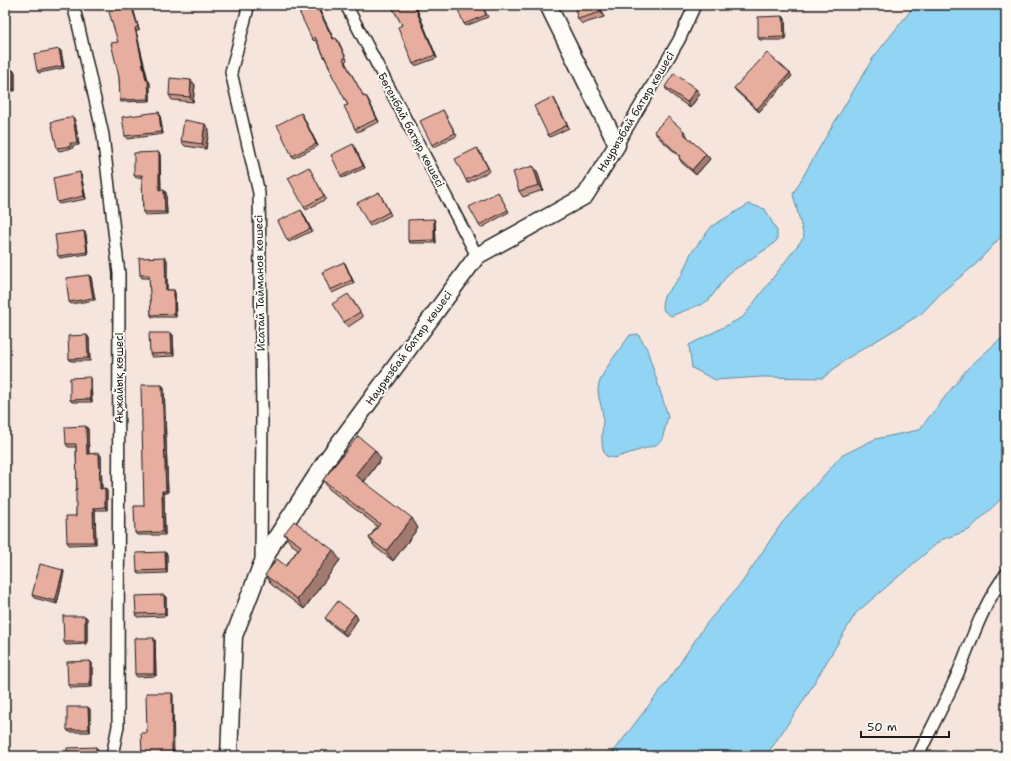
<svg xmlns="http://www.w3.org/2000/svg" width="1011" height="761" viewBox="0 0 1011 761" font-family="'Shantell Sans',sans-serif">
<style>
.water{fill:#91d4f3;stroke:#628a9d}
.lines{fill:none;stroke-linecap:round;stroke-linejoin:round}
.street-casing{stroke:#1c1c1c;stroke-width:14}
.secondary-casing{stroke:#1c1c1c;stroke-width:19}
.street{stroke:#fdfcf7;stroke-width:11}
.secondary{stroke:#fdfcf7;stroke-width:16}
.wall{fill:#c79689;stroke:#1c1c1c}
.shaded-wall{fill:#a27a6f;stroke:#1c1c1c}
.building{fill:#e7ae9f;stroke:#1c1c1c}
.labels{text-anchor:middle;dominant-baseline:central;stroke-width:4;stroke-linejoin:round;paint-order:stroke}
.street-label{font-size:11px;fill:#1c1c1c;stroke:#fdfcf7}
</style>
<rect width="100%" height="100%" fill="#f6e5dd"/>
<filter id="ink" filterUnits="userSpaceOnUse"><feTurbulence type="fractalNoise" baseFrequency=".025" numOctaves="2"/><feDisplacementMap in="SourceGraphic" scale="8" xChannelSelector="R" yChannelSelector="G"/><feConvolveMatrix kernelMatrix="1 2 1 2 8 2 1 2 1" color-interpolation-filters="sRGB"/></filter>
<g filter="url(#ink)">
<path class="water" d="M 915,5 L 1006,5 L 1006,231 L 975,265 L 943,291 L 921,314 L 846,359 L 823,378 L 762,377 L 715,380 L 692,368 L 689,345 L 743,317 L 804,237 L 793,194 L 821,145 L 873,58 Z
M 749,204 L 765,209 L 777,231 L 777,240 L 771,246 L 729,273 L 709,300 L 702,304 L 671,316 L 664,311 L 662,304 L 664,296 L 681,276 L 691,253 L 712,226 Z
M 638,334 L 647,349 L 668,416 L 662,440 L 656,445 L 614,458 L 606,456 C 599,444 603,431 603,418 C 603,408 598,400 598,390 C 598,375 621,348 630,335 Z
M 1006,334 L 1006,494 L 969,530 L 941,540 L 856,613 L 802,703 L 766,756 L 610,756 L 672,675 L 706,624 L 743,581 L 781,524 L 841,456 L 875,439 L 919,430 L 967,369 Z"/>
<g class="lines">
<g class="street-casing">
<path id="street" d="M 73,5 L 78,24 L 103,135 L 119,274 L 118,726 L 112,756
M 247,5 L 247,12 L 231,72 L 259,193 L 262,411 L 261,563
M 346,5 L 477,256
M 617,145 L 679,40 L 695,5
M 918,756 C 931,728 946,701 958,673 C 972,639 983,604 1006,574"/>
</g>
<g class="secondary-casing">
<path id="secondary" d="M 229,756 L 234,636 L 261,566 L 274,541 L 325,462 L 477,256 L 585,196 L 617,145 L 548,5"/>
</g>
<use href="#street" class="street"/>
<use href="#secondary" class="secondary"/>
</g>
<path class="wall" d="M 317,5 L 334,39 L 338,40 L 347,60 L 345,62 L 364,97 L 368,99 L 379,122 L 357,132 L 355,129 L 348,105 L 316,40 L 314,41 L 312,39 Z
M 391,5 L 416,5 L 417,6 L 416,7 L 437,58 L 415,66 L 413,64 L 402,25 Z
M 482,5 L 488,17 L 466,26 L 464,24 Z
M 574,5 L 600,5 L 604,17 L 582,24 L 578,19 Z
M 828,5 L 833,5 L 830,8 Z
M 133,8 L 139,30 L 136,31 L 148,80 L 150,83 L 150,101 L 121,102 L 120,100 L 118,42 Z
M 783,16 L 785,19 L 786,40 L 760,40 L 758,38 Z
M 61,51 L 64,68 L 39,73 L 37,71 Z
M 5,70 L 13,70 L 15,72 L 15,91 L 5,91 Z
M 792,76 L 759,112 L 736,91 L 734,88 Z
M 191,80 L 195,85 L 193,102 L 172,100 L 169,95 Z
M 665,87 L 700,94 L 690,108 L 668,92 Z
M 553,97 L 569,128 L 550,137 L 548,135 Z
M 443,110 L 457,136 L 434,147 L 432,145 Z
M 159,112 L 160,115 L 163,134 L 127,139 L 125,136 Z
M 301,113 L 318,146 L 294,158 L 292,156 Z
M 75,120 L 79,145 L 72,146 L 73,148 L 59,151 L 57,148 Z
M 209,129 L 206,149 L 185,146 L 181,141 Z
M 654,131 L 688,137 L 687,137 L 706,154 L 710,159 L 696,175 L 682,163 L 679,158 L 680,157 L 658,137 Z
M 353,144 L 365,168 L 342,178 L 341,176 Z
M 479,150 L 490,171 L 467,183 L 466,180 Z
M 159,152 L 160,155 L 161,190 L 164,190 L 166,193 L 167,214 L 145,215 L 143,212 L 142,177 L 136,178 L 134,175 Z
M 310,170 L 326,199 L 306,210 L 304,207 Z
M 537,171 L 543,190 L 523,197 L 519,191 Z
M 81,175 L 86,199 L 59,204 L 57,202 Z
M 379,192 L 391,215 L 370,226 L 368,223 Z
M 498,192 L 509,212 L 481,228 L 479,225 Z
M 303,213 L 312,231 L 289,242 L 287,240 Z
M 434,219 L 435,222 L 436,243 L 410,243 L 408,241 Z
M 84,231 L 86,234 L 88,254 L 60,258 L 58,256 Z
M 167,260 L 167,290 L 174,290 L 175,293 L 176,317 L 152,317 L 151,315 L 150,278 L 142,278 L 140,275 Z
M 344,262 L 354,283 L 332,293 L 330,290 Z
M 89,275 L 91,277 L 95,300 L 71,304 L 69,302 Z
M 352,299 L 363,317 L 348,327 L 344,322 Z
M 173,335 L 174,356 L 152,357 L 150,354 Z
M 89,338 L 90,361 L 71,361 L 69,359 Z
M 91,380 L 92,402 L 72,402 L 70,400 Z
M 162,385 L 164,387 L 168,493 L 164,493 L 165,535 L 137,535 L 135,533 L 144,506 Z
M 88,429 L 89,454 L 99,453 L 101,456 L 102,489 L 105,488 L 107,491 L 107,510 L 95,510 L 96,544 L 69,545 L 67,542 L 76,516 L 77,489 L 76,447 L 68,447 L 66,444 Z
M 381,459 L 364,482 L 418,528 L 393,561 L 375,547 L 369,538 L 377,526 L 329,489 L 323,480 Z
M 284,534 L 340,560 L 304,609 L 272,585 L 265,575 L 286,566 L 298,549 L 291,544 Z
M 167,554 L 167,573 L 138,574 L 137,571 Z
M 63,570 L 64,572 L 57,604 L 34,598 L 32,595 Z
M 166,597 L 166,616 L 137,617 L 136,614 Z
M 355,614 L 358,619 L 346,636 L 329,623 L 325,618 Z
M 85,616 L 87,618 L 87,644 L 66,645 L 64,642 Z
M 155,640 L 156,676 L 137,677 L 135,674 Z
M 92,663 L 92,687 L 70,688 L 68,685 Z
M 88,707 L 90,709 L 90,732 L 69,732 L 67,730 Z"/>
<path class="shaded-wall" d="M 131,5 L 133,8 L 139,30 L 138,27 Z
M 316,5 L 317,5 L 335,42 L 333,39 Z
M 414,5 L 416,7 L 437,58 L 435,55 Z
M 598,5 L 600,5 L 604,17 L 601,12 Z
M 783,16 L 785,19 L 786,40 L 784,37 Z
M 135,28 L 136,31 L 148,83 L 146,80 Z
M 59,49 L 61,51 L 64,68 L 62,66 Z
M 13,70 L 15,72 L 15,91 L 13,89 Z
M 790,73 L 792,76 L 759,112 L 757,109 Z
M 148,80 L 150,83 L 150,101 L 149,99 Z
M 191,80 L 195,85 L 193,102 L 190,97 Z
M 696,89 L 700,94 L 690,108 L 687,102 Z
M 366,96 L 368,99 L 379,122 L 377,119 Z
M 553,97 L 555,100 L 569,128 L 567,125 Z
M 159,112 L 160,115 L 163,134 L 161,132 Z
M 301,113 L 303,116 L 318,146 L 316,144 Z
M 73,117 L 75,120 L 79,145 L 77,143 Z
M 205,124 L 209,129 L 206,149 L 202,144 Z
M 684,131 L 688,137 L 686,138 L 683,133 Z
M 353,144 L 365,168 L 363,166 Z
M 159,152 L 160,155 L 161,193 L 159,190 Z
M 706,154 L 710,159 L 696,175 L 692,170 Z
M 533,166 L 537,171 L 543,190 L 539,185 Z
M 80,172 L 81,175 L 86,199 L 84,196 Z
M 164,190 L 166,193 L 167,214 L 165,212 Z
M 301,210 L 303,213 L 312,231 L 310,229 Z
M 434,219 L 435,222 L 436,243 L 434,240 Z
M 84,231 L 86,234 L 88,254 L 87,252 Z
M 165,257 L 167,260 L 167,293 L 166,290 Z
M 344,262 L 346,265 L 354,283 L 352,280 Z
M 89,275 L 91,277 L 95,300 L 93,298 Z
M 174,290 L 175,293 L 176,317 L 174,314 Z
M 171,333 L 173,335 L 174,356 L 172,353 Z
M 87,335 L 89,338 L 90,361 L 88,358 Z
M 90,377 L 91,380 L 92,402 L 90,399 Z
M 162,385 L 164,387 L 168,493 L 166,491 Z
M 86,426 L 88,429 L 89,456 L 87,454 Z
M 375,450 L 381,459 L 362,484 L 355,475 Z
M 99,453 L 101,456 L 102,491 L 100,489 Z
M 105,488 L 107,491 L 107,510 L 105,507 Z
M 162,491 L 164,493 L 165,535 L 163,532 Z
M 93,508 L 95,510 L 96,544 L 94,542 Z
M 412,518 L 418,528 L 393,561 L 386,551 Z
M 333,550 L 340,560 L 304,609 L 297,599 Z
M 165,552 L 167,554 L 167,573 L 166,570 Z
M 63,570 L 64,572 L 57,604 L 55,601 Z
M 164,595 L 166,597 L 166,616 L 165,613 Z
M 355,614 L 358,619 L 346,636 L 342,631 Z
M 85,616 L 87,618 L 87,644 L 85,642 Z
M 154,638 L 155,640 L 156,676 L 154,674 Z
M 90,661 L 92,663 L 92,687 L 90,685 Z
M 172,693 L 173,695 L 174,756 L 172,756 Z
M 88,707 L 90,709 L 90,732 L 89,729 Z
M 96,747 L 98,750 L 98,756 L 96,756 Z"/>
<path class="building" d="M 131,5 L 138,27 L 135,28 L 146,80 L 148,80 L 149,99 L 120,100 L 119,77 L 111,43 L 118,42 L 109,12 Z
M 296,5 L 316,5 L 333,39 L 336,38 L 346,58 L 343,59 L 364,97 L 366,96 L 377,119 L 355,129 L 344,106 L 348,105 L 331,73 L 332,72 L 315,37 L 312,39 Z
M 391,5 L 414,5 L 435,55 L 413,64 L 398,27 L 402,25 Z
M 456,5 L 482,5 L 486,15 L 464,24 Z
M 574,5 L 598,5 L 601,12 L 578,19 Z
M 783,16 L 784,37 L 758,38 L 758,17 Z
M 59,49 L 62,66 L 37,71 L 34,54 Z
M 767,53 L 790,73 L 757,109 L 734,88 Z
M 5,70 L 13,70 L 13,89 L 5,89 Z
M 674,73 L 696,89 L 687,102 L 665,87 Z
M 170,78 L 191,80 L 190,97 L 169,95 Z
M 553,97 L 567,125 L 548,135 L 534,106 Z
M 443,110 L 455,133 L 432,145 L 420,121 Z
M 159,112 L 161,132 L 125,136 L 122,117 Z
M 301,113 L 316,144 L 292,156 L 277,125 Z
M 73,117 L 77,143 L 70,143 L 71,146 L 57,148 L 51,122 Z
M 668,117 L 684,131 L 683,133 L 706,154 L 692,170 L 679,158 L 680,156 L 654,131 Z
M 184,120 L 205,124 L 202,144 L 181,141 Z
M 353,144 L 363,166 L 341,176 L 331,155 Z
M 477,148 L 488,168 L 466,180 L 455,159 Z
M 159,152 L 159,190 L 164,190 L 165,212 L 143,212 L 142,175 L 134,175 L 134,153 Z
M 533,166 L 539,185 L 519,191 L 513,172 Z
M 309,167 L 324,196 L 304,207 L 288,178 Z
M 80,172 L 84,196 L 57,202 L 53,178 Z
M 379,192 L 389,212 L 368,223 L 357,203 Z
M 498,192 L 508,210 L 479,225 L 469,207 Z
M 301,210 L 310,229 L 287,240 L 278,221 Z
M 434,219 L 434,240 L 408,241 L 408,220 Z
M 84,231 L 87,252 L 58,256 L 55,235 Z
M 165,257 L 166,290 L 174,290 L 174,314 L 151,315 L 149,275 L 140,275 L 139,258 Z
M 344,262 L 352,280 L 330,290 L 322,272 Z
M 89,275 L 93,298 L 69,302 L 66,278 Z
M 348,294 L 360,312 L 344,322 L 332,304 Z
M 149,333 L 171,333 L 172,353 L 150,354 Z
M 87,335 L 88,358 L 69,359 L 68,336 Z
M 90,377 L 90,399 L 70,400 L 70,378 Z
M 141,385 L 162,385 L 166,491 L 162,491 L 163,532 L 135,533 L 134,506 L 144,506 Z
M 86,426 L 87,454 L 99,453 L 100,489 L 105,488 L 105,507 L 93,508 L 94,542 L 67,542 L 66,516 L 76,516 L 76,489 L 77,489 L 76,444 L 66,444 L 65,427 Z
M 358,436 L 375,450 L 355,475 L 412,518 L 386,551 L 369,538 L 380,524 L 323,480 Z
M 294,521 L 333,550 L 297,599 L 265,575 L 277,559 L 286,566 L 301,546 L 284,534 Z
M 165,552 L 166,570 L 137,571 L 136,553 Z
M 40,564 L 63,570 L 55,601 L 32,595 Z
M 164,595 L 165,613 L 136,614 L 135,596 Z
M 338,601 L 355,614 L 342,631 L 325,618 Z
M 63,616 L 85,616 L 85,642 L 64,642 Z
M 134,638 L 154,638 L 154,674 L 135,674 Z
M 90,661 L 90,685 L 68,685 L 67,662 Z
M 146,693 L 172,693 L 172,755 L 142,756 L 141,733 L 147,733 Z
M 67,707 L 88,707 L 89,729 L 67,730 Z
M 96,747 L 96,756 L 67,756 L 67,748 Z"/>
</g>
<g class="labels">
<g class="street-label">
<text transform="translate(636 112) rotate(-59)">Наурызбай батыр көшесі</text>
<text transform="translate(411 130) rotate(62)">Бөгенбай батыр көшесі</text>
<text transform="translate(260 283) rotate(-91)">Исатай Тайманов көшесі</text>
<text transform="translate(409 348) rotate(-54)">Наурызбай батыр көшесі</text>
<text transform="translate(119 378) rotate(-90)">Ақжайық көшесі</text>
</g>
</g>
<rect width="1011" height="761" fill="none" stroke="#fdfcf7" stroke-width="20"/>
<rect x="10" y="10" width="991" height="741" fill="none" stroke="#1c1c1c" stroke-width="1.5" filter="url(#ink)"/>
<path d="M861 731v6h88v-6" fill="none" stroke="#1c1c1c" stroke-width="2"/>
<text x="867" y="731" font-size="12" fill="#1c1c1c" stroke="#fdfcf7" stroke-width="3" paint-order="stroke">50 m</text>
</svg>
